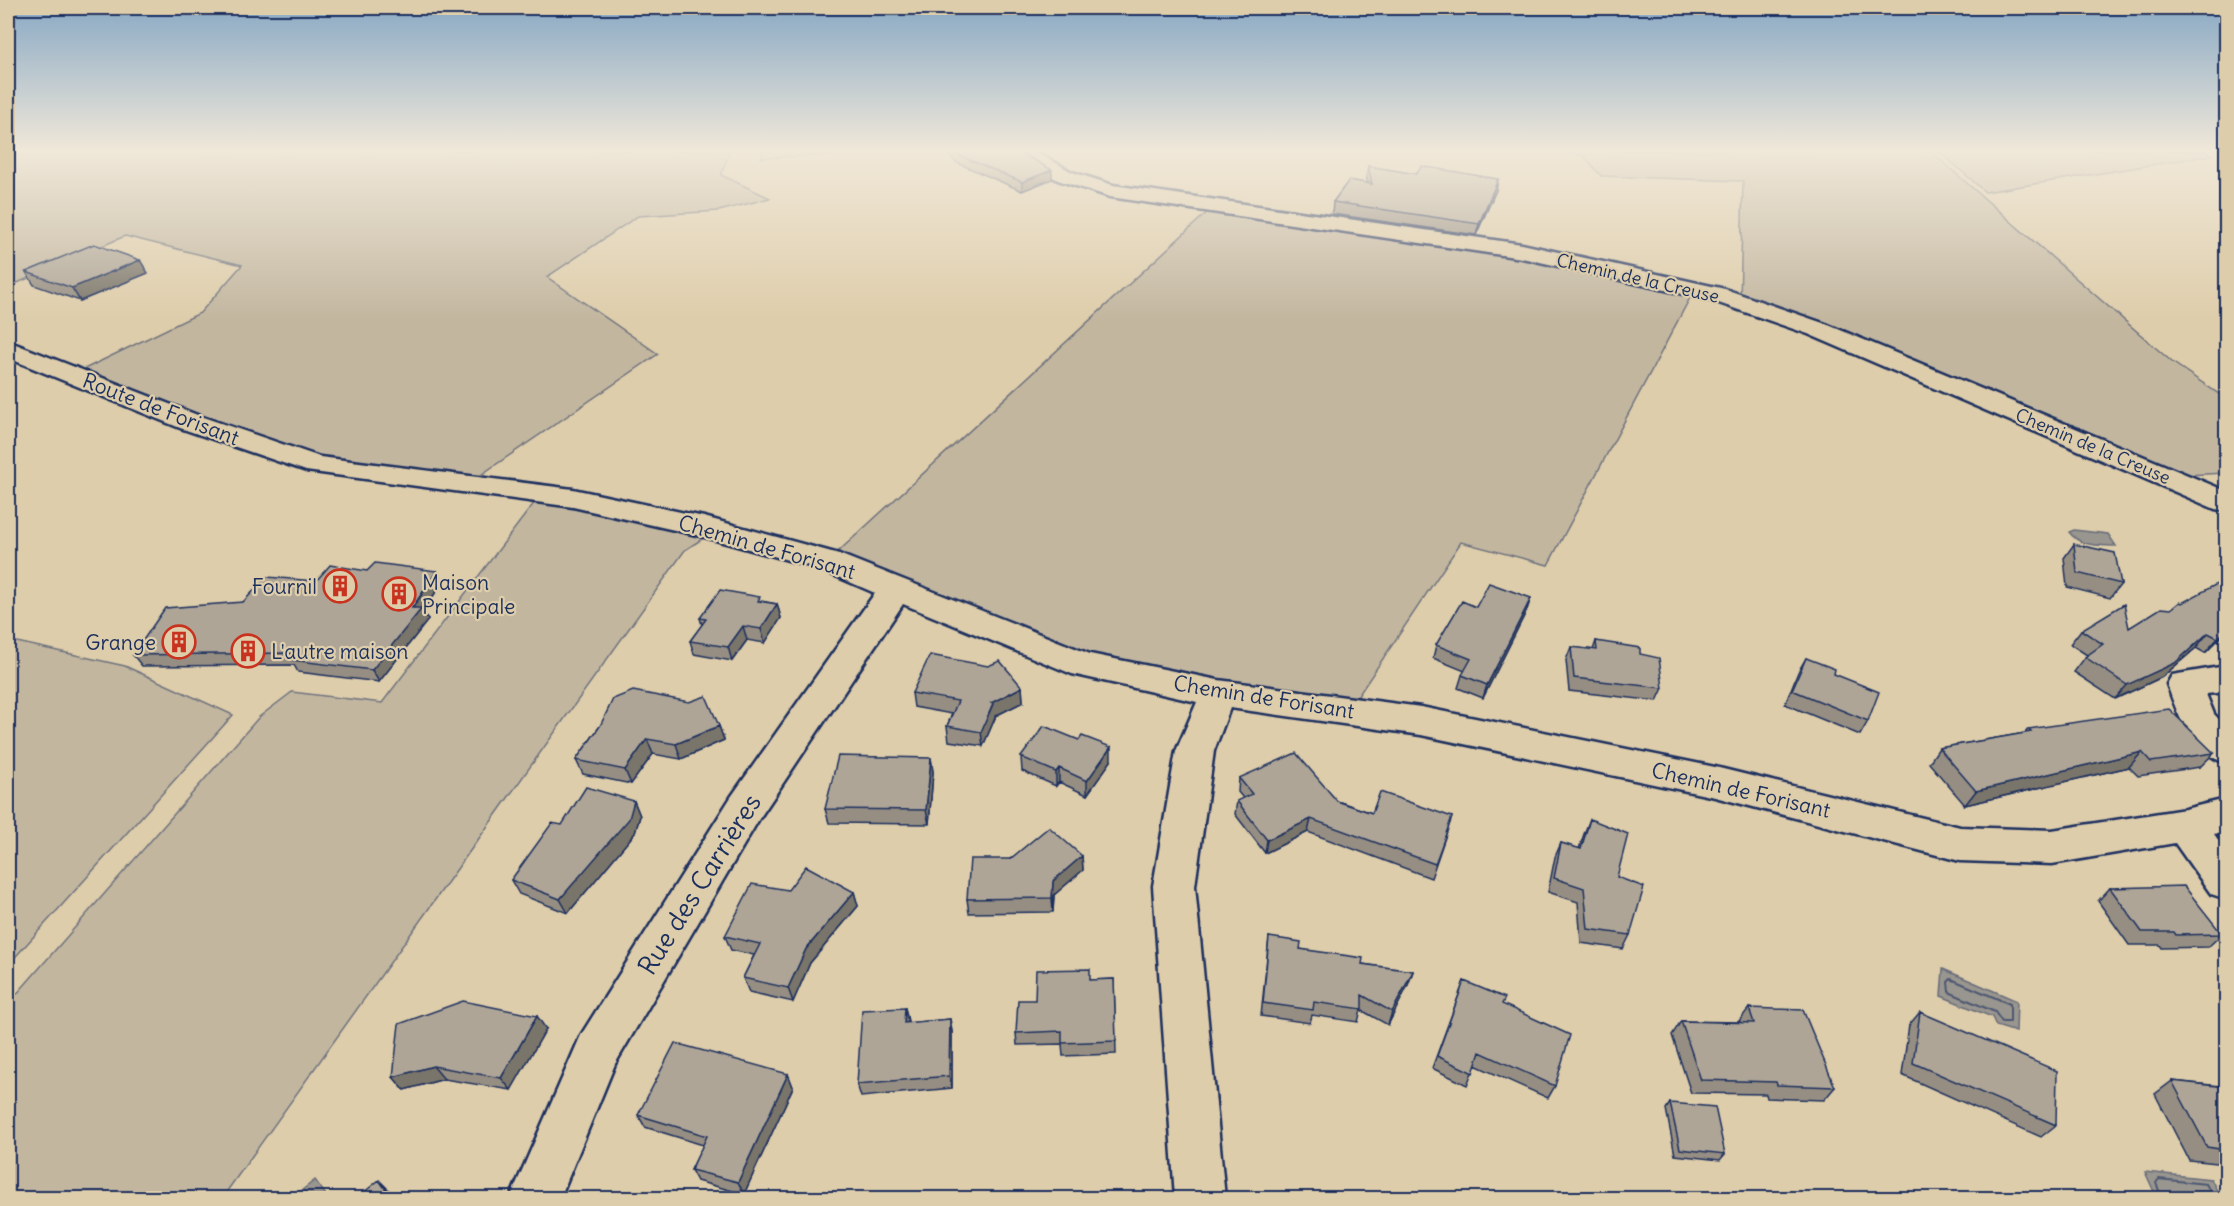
<svg xmlns="http://www.w3.org/2000/svg" width="2234" height="1206" viewBox="0 0 2234 1206" font-family="Delius,sans-serif">
<style>
.green{fill:#c2b69f;stroke:#6e727e;stroke-width:1.5}
.water{fill:#99958f;stroke:#676c7b;stroke-width:1.5}
.lines{fill:none;stroke-linecap:round;stroke-linejoin:round}
.shore{stroke:#4d5872;stroke-width:2}
.minor-casing{stroke:#1b2f5e;stroke-width:5}
.minor{fill:#decdaa;fill-rule:evenodd}
.wall{fill:#968e82;stroke:#1b2f5e;stroke-width:1.5}
.shaded-wall{fill:#7a746a;stroke:#1b2f5e;stroke-width:1.5}
.building{fill:#aea597;stroke:#1b2f5e;stroke-width:1.5}
.labels{text-anchor:middle;dominant-baseline:central;stroke-width:4.5;stroke-linejoin:round;paint-order:stroke}
.far-street-label{font-size:18px;fill:#1b2f5e;stroke:#decdaa}
.street-label{font-size:21px;fill:#1b2f5e;stroke:#decdaa}
.poi-label{font-size:21px;fill:#1b2f5e;stroke:#decdaa;text-anchor:start}
.near-street-label{font-size:26px;fill:#1b2f5e;stroke:#decdaa}
</style>
<rect width="100%" height="100%" fill="#decdaa"/>
<filter id="ink" filterUnits="userSpaceOnUse"><feTurbulence type="fractalNoise" baseFrequency=".0167" numOctaves="2"/><feDisplacementMap in="SourceGraphic" scale="12" xChannelSelector="R" yChannelSelector="G"/><feConvolveMatrix kernelMatrix="1 2 1 2 8 2 1 2 1" color-interpolation-filters="sRGB"/></filter>
<g filter="url(#ink)">
<path class="green" d="M 8,151 L 730,151 L 721,175 L 770,198 L 719,211 L 638,216 L 547,277 L 658,354 L 466,485 L 316,465 L 72,375 L 200,313 L 242,265 L 125,236 L 8,287 Z
M 763,151 L 833,151 L 832,155 L 761,158 Z
M 1553,151 L 1930,151 L 2172,362 L 2226,399 L 2226,473 L 2163,476 L 1740,302 L 1743,181 L 1601,176 L 1584,156 Z
M 1939,151 L 2206,151 L 2212,155 L 1985,192 Z
M 1213,207 L 1522,251 L 1717,294 L 1691,296 L 1548,565 L 1461,542 L 1348,711 L 1084,665 L 828,561 Z
M 541,494 L 716,530 L 685,550 L 222,1198 L 8,1198 L 8,1004 L 259,717 L 292,692 L 382,703 Z
M 8,640 L 125,666 L 233,715 L 8,965 Z"/>
<path class="water" d="M 2074,530 L 2108,534 L 2116,546 C 2099,545 2080,547 2069,532 Z
M 1943,969 L 2017,1001 L 2016,1032 L 1996,1026 L 1992,1017 L 1941,996 Z
M 2145,1172 L 2211,1179 L 2221,1198 L 2157,1198 Z
M 315,1180 L 328,1198 L 292,1198 Z"/>
<g class="lines">
<path class="shore" d="M 1951,979 L 2010,1004 L 2010,1022 L 2002,1022 L 1995,1012 L 1949,992 L 1948,982 Z
M 2162,1198 L 2156,1183 L 2159,1179 L 2206,1184 L 2214,1198"/>
<g class="minor-casing">
<path id="minor" d="M 1011,151 L 1035,151 L 1072,172 L 1113,185 L 1522,244 L 1725,289 L 1826,324 L 2226,491 L 2226,511 L 2215,509 L 1808,334 L 1710,300 L 1522,258 L 1110,197 L 1058,180 L 1014,155 Z
M 8,341 L 200,416 L 320,457 L 573,489 L 704,517 L 839,554 L 1090,654 L 1218,680 L 1421,707 L 1715,767 L 1960,827 L 2052,830 L 2185,809 L 2226,799 L 2226,831 L 2214,834 L 2226,851 L 2226,899 L 2211,894 L 2175,843 L 2052,864 L 1960,861 L 1715,797 L 1421,735 L 1230,708 L 1214,751 L 1195,886 L 1225,1198 L 1175,1198 L 1153,886 L 1176,751 L 1197,702 L 1072,674 L 903,604 L 759,819 L 615,1064 L 560,1198 L 510,1198 L 581,1035 L 731,797 L 875,593 L 817,568 L 701,536 L 573,507 L 306,471 L 180,428 L 8,358 Z
M 2226,666 L 2226,692 L 2206,694 L 2214,714 L 2226,727 L 2226,763 C 2191,752 2178,716 2167,684 L 2172,675 Z"/>
</g>
<use href="#minor" class="minor"/>
</g>
<path class="wall" d="M 946,151 L 1018,151 L 1052,179 L 1022,191 L 955,162 Z
M 1368,166 L 1416,174 L 1498,179 L 1496,190 L 1476,235 L 1332,214 L 1333,202 L 1368,183 L 1366,177 Z
M 26,272 L 148,273 L 80,301 L 34,285 Z
M 2074,544 L 2121,584 L 2110,598 L 2067,587 L 2064,558 Z
M 2226,555 L 2226,570 L 2218,566 Z
M 367,571 L 437,571 L 442,583 L 423,611 L 428,620 L 379,682 L 298,672 L 294,665 L 142,666 L 133,655 L 243,602 Z
M 761,601 L 777,604 L 781,618 L 765,643 L 747,640 L 732,661 L 694,654 L 690,641 L 702,625 L 700,618 Z
M 1476,607 L 1527,610 L 1483,698 L 1458,688 L 1462,675 L 1465,671 L 1433,658 L 1436,645 Z
M 2129,628 L 2226,632 L 2205,653 L 2196,648 L 2162,677 L 2115,699 L 2074,672 L 2087,655 L 2070,644 L 2081,630 Z
M 1596,641 L 1640,654 L 1663,688 L 1657,701 L 1569,691 L 1566,660 L 1571,647 L 1593,650 Z
M 1806,658 L 1834,674 L 1868,721 L 1860,735 L 1785,704 L 1798,672 Z
M 1022,687 L 1023,702 L 995,716 L 995,718 L 983,746 L 949,741 L 947,726 L 952,714 L 914,707 L 912,693 Z
M 600,726 L 719,726 L 724,740 L 681,759 L 653,754 L 631,784 L 583,774 L 576,760 Z
M 2028,729 L 2214,753 L 2200,767 L 2138,776 L 2129,767 L 1965,805 L 1929,763 L 1939,748 L 2025,733 Z
M 1021,757 L 1111,761 L 1087,795 L 1059,782 L 1056,786 L 1022,771 Z
M 931,758 L 933,772 L 929,824 L 829,823 L 825,809 Z
M 1239,778 L 1337,801 L 1372,813 L 1452,817 L 1431,878 L 1308,832 L 1265,853 L 1235,814 L 1237,801 L 1243,798 L 1238,792 Z
M 634,801 L 640,816 L 635,833 L 568,913 L 519,894 L 511,880 L 562,825 Z
M 1590,819 L 1617,877 L 1630,935 L 1623,949 L 1581,943 L 1578,902 L 1548,892 L 1555,857 L 1561,843 L 1579,849 L 1584,834 Z
M 1082,856 L 1083,870 L 1054,895 L 1053,912 L 969,913 L 967,899 L 1010,859 Z
M 2110,888 L 2222,934 L 2208,947 L 2162,948 L 2160,945 L 2129,945 L 2098,901 Z
M 788,890 L 854,892 L 858,906 L 810,963 L 793,1002 L 749,992 L 743,978 L 754,955 L 731,950 L 725,936 Z
M 1269,937 L 1300,949 L 1362,964 L 1413,971 L 1408,985 L 1388,1025 L 1361,1010 L 1358,1022 L 1312,1015 L 1310,1023 L 1261,1016 Z
M 1114,979 L 1116,1054 L 1063,1056 L 1062,1044 L 1017,1045 L 1016,1033 L 1035,1000 L 1091,980 Z
M 1464,981 L 1502,1004 L 1555,1086 L 1548,1098 L 1475,1065 L 1467,1085 L 1432,1068 Z
M 905,1008 L 908,1023 L 950,1019 L 952,1032 L 952,1088 L 861,1097 L 857,1084 Z
M 1749,1008 L 1835,1087 L 1824,1100 L 1767,1098 L 1766,1094 L 1691,1093 L 1672,1035 L 1681,1021 L 1740,1022 L 1739,1021 Z
M 1920,1012 L 2056,1125 L 2041,1137 L 1902,1075 L 1909,1025 Z
M 546,1029 L 511,1090 L 444,1079 L 404,1090 L 393,1077 Z
M 788,1074 L 793,1087 L 744,1194 L 697,1181 L 691,1170 L 703,1145 L 645,1127 L 638,1115 Z
M 2172,1081 L 2221,1086 L 2226,1082 L 2226,1164 L 2189,1160 L 2155,1094 Z
M 1670,1103 L 1725,1154 L 1720,1160 L 1675,1155 L 1666,1109 Z"/>
<path class="shaded-wall" d="M 1052,170 L 1052,179 L 1022,191 L 1022,182 Z
M 1498,179 L 1496,190 L 1476,235 L 1479,224 Z
M 140,260 L 148,273 L 80,301 L 72,288 Z
M 437,571 L 442,583 L 423,611 L 428,620 L 379,682 L 372,670 Z
M 1531,598 L 1527,610 L 1483,698 L 1487,685 Z
M 777,604 L 781,618 L 765,643 L 761,629 Z
M 743,626 L 747,640 L 732,661 L 728,647 Z
M 2226,630 L 2226,632 L 2205,653 L 2218,638 Z
M 2208,633 L 2196,648 L 2162,677 L 2115,699 L 2127,685 Z
M 1022,687 L 1023,702 L 995,716 L 995,718 L 983,746 L 981,732 L 991,703 Z
M 719,726 L 724,740 L 681,759 L 676,744 Z
M 647,739 L 653,754 L 631,784 L 625,770 Z
M 1111,747 L 1111,761 L 1087,795 L 1087,781 Z
M 2142,752 L 2129,767 L 1965,805 L 1976,791 Z
M 931,758 L 933,772 L 929,824 L 926,810 Z
M 1059,768 L 1059,782 L 1056,786 L 1056,772 Z
M 634,801 L 640,816 L 635,833 L 568,913 L 560,899 Z
M 1311,819 L 1308,832 L 1265,853 L 1267,840 Z
M 1082,856 L 1083,870 L 1054,895 L 1053,912 L 1052,898 L 1053,881 Z
M 854,892 L 858,906 L 810,963 L 793,1002 L 788,988 L 806,949 Z
M 1413,971 L 1408,985 L 1388,1025 L 1392,1012 Z
M 905,1008 L 908,1021 L 907,1036 L 904,1023 Z
M 537,1016 L 546,1029 L 511,1090 L 501,1078 Z
M 950,1019 L 952,1032 L 952,1088 L 949,1076 Z
M 433,1066 L 444,1079 L 404,1090 L 393,1077 Z
M 788,1074 L 793,1087 L 744,1194 L 738,1182 Z
M 379,1180 L 391,1192 L 396,1198 L 392,1198 Z"/>
<path class="building" d="M 952,151 L 1018,151 L 1052,170 L 1022,182 L 954,153 Z
M 1368,166 L 1416,174 L 1422,166 L 1498,179 L 1479,224 L 1333,202 L 1349,180 L 1372,184 Z
M 94,244 L 140,260 L 72,288 L 26,272 Z
M 2074,544 L 2115,553 L 2121,584 L 2077,573 Z
M 375,563 L 437,571 L 412,608 L 422,608 L 372,670 L 291,660 L 297,653 L 133,655 L 165,608 L 243,602 L 267,577 L 316,581 L 330,565 L 367,571 Z
M 2226,579 L 2226,630 L 2218,638 L 2208,633 L 2175,663 L 2127,685 L 2085,657 L 2103,644 L 2081,630 L 2124,604 L 2129,628 L 2161,608 L 2171,609 L 2180,602 L 2182,603 Z
M 1489,583 L 1531,598 L 1487,685 L 1462,675 L 1471,659 L 1436,645 L 1462,601 L 1476,607 Z
M 720,590 L 760,597 L 758,601 L 777,604 L 761,629 L 743,626 L 728,647 L 690,641 L 706,619 L 700,618 Z
M 1596,641 L 1640,648 L 1640,654 L 1659,658 L 1663,688 L 1574,678 L 1571,647 L 1597,650 Z
M 930,655 L 988,666 L 1000,661 L 1022,687 L 991,703 L 993,704 L 981,732 L 947,726 L 958,701 L 912,693 Z
M 1806,658 L 1835,669 L 1834,674 L 1879,692 L 1868,721 L 1792,690 Z
M 633,691 L 689,702 L 706,696 L 719,726 L 676,744 L 647,739 L 625,770 L 576,760 L 600,726 L 613,699 Z
M 2169,709 L 2214,753 L 2151,762 L 2142,752 L 1976,791 L 1939,748 L 2031,732 L 2028,729 Z
M 1044,726 L 1079,740 L 1082,736 L 1111,747 L 1087,781 L 1059,768 L 1056,772 L 1021,757 Z
M 1296,753 L 1337,801 L 1372,813 L 1380,792 L 1452,817 L 1435,864 L 1311,819 L 1267,840 L 1237,801 L 1252,794 L 1239,778 Z
M 838,756 L 931,758 L 926,810 L 825,809 Z
M 586,787 L 634,801 L 629,819 L 560,899 L 511,880 L 552,823 L 562,825 Z
M 1590,819 L 1628,834 L 1617,877 L 1644,887 L 1630,935 L 1588,929 L 1584,888 L 1554,878 L 1561,843 L 1581,849 Z
M 1049,827 L 1082,856 L 1053,881 L 1052,898 L 967,899 L 970,859 L 1010,859 Z
M 806,866 L 854,892 L 806,949 L 788,988 L 743,978 L 760,944 L 725,936 L 752,884 L 788,890 Z
M 2184,886 L 2222,934 L 2176,935 L 2174,932 L 2142,932 L 2110,888 Z
M 1269,937 L 1301,942 L 1300,949 L 1363,958 L 1362,964 L 1413,971 L 1392,1012 L 1362,995 L 1362,1009 L 1314,1002 L 1313,1010 L 1263,1003 Z
M 1090,969 L 1090,980 L 1114,979 L 1116,1041 L 1062,1043 L 1062,1031 L 1016,1033 L 1018,1000 L 1035,1000 L 1036,970 Z
M 1464,981 L 1505,998 L 1502,1004 L 1570,1035 L 1555,1086 L 1480,1052 L 1473,1073 L 1437,1056 Z
M 463,1001 L 537,1016 L 501,1078 L 433,1066 L 393,1077 L 399,1024 Z
M 905,1008 L 904,1023 L 950,1019 L 949,1076 L 857,1084 L 862,1010 Z
M 1749,1008 L 1803,1010 L 1835,1087 L 1777,1085 L 1776,1082 L 1701,1080 L 1681,1021 L 1754,1023 Z
M 1920,1012 L 2057,1071 L 2056,1125 L 1913,1063 Z
M 675,1043 L 788,1074 L 738,1182 L 691,1170 L 707,1136 L 638,1115 Z
M 2172,1081 L 2226,1087 L 2226,1150 L 2207,1147 Z
M 1670,1103 L 1715,1107 L 1725,1154 L 1680,1149 Z
M 379,1180 L 392,1198 L 357,1198 Z
M 1360,1193 L 1415,1197 L 1415,1198 L 1360,1198 Z
M 1305,1196 L 1337,1198 L 1305,1198 Z"/>
</g>
<linearGradient id="sky" x2="0" y2="1"><stop stop-color="#88a8c4"/><stop offset="0.47" stop-color="#f0e8d9"/><stop offset="1" stop-color="#f0e8d9" stop-opacity="0"/></linearGradient>
<rect width="2234" height="320" fill="url(#sky)"/>
<defs>
<g id="building-ring" transform="scale(1.725)"><circle r="9.5" fill="#decdaa" stroke="#c8321e" stroke-width="1.5"/><path d="M-4-6H4V6H1V3H-1V6H-4ZM-2.5-4.3h1.7v1.8h-1.7ZM.8-4.3h1.7v1.8H.8ZM-2.5-1h1.7V.8h-1.7ZM.8-1h1.7V.8H.8Z" fill="#c8321e"/></g>
</defs>
<g fill-rule="evenodd">
<use href="#building-ring" x="340" y="586"/>
<use href="#building-ring" x="399" y="594"/>
<use href="#building-ring" x="179" y="642"/>
<use href="#building-ring" x="248" y="651"/>
</g>
<g class="labels">
<g class="far-street-label">
<text transform="translate(1638 278) rotate(13)">Chemin de la Creuse</text>
<text transform="translate(2093 446) rotate(23)">Chemin de la Creuse</text>
</g>
<g class="street-label">
<text transform="translate(161 409) rotate(21)">Route de Forisant</text>
<text transform="translate(767 547) rotate(16)">Chemin de Forisant</text>
<text transform="translate(1264 697) rotate(9)">Chemin de Forisant</text>
<text transform="translate(1741 790) rotate(13)">Chemin de Forisant</text>
</g>
<g class="poi-label">
<text x="422" y="582">Maison<tspan x="422" dy="24">Principale</tspan></text>
<text x="317" y="586" text-anchor="end">Fournil</text>
<text x="156" y="642" text-anchor="end">Grange</text>
<text x="271" y="651">L'autre maison</text>
</g>
<g class="near-street-label">
<text transform="translate(699 884) rotate(-58)">Rue des Carrières</text>
</g>
</g>
<rect width="2234" height="1206" fill="none" stroke="#decdaa" stroke-width="30"/>
<rect x="15" y="15" width="2204" height="1176" fill="none" stroke="#1b2f5e" stroke-width="2" filter="url(#ink)"/>
</svg>
